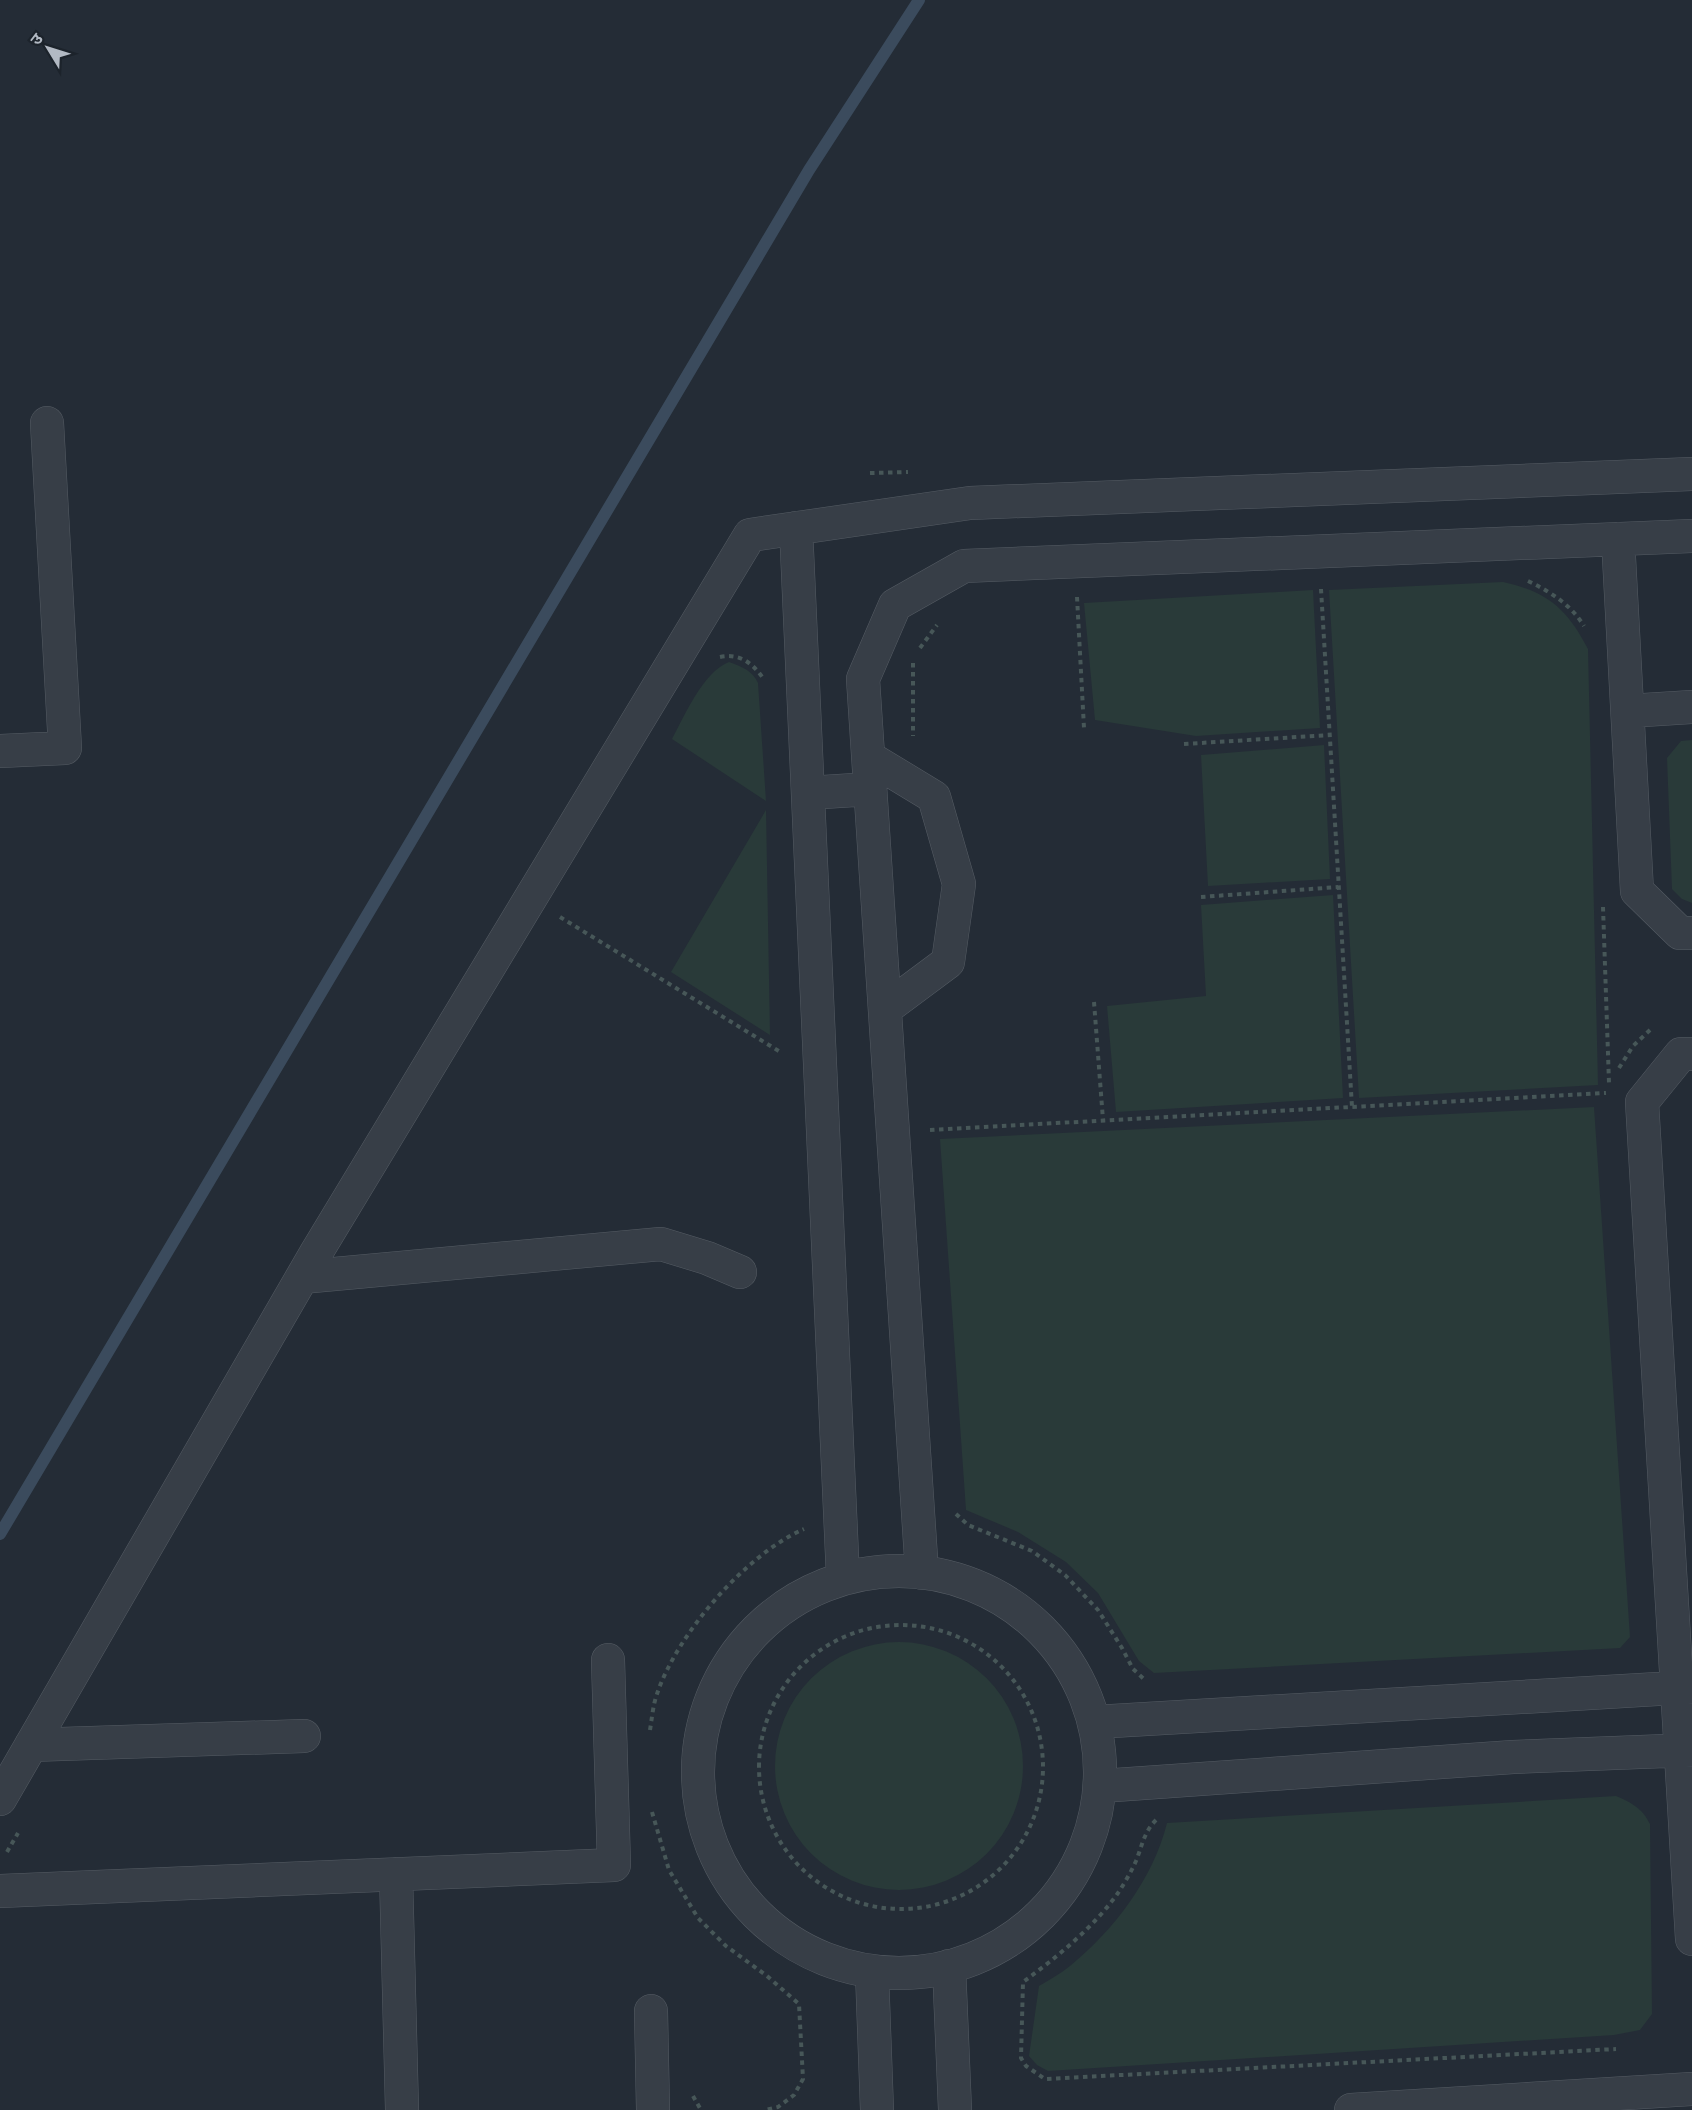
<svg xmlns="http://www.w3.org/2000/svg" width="1692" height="2110" viewBox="0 0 1692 2110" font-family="'Exo 2','Noto Sans Devanagari',sans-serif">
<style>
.green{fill:#293a39}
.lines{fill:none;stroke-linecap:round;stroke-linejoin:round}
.stream{stroke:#3b4b5d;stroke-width:12}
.minor-casing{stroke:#555c64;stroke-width:34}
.path{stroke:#475758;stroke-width:4;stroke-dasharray:4.5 4.5;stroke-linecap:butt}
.minor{stroke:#373e47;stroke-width:33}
</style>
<rect width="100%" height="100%" fill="#242c36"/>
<path class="green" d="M 1503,582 C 1548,592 1567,609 1588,649 L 1598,1085 L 1359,1098 L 1329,590 Z
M 1313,590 L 1320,728 L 1196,736 L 1095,720 L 1084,603 Z
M 729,662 C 742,667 752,670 758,683 L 766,801 L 672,739 C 685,715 703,672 729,662 Z
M 1692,740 L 1692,903 L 1682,899 L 1672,889 L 1667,758 L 1681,741 Z
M 1324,745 L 1330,879 L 1208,886 L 1201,755 Z
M 766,810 L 770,1035 L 671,972 Z
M 1333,895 L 1343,1098 L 1116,1112 L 1107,1006 L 1206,996 L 1201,905 Z
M 1594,1107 L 1630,1637 L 1620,1648 L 1154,1673 L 1139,1661 L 1098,1593 L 1066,1562 L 1018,1532 L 966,1510 L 940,1139 Z
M775 1766a124 124 0 1 1 248 0a124 124 0 1 1-248 0Z
M 1616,1796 C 1632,1803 1642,1808 1650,1824 L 1652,2014 L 1640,2030 L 1614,2035 L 1048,2071 L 1037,2065 L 1029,2056 L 1039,1986 C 1049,1980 1060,1974 1070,1966 C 1114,1930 1153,1879 1167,1823 Z"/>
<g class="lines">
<path class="stream" d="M 0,1534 L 809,170 L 919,0"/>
<g class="minor-casing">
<path id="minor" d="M 796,528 L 843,1578
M 1618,539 L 1637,891 L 1680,933 L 1692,933
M 1628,711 L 1692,707
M 0,751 L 65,748 L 47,423
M 868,757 L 934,797 L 959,884 L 948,962 L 885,1009
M 808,793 L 870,789
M 1692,1054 L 1681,1054 L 1642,1102 L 1692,1939
M 302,1277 L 661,1244 L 707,1258 L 740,1272
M698 1772a201 201 0 1 1 402 0a201 201 0 1 1-402 0Z
M 922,1573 L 863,679 L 895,605 L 964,566 L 1692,536
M 1095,1722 L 1692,1687
M 31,1745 L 304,1736
M 1101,1786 L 1513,1757 L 1692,1750
M 0,1799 L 316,1253 L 750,535 L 970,503 L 1692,474
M 396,1874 L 402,2110
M 0,1891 L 614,1865 L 608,1660
M 949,1966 L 955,2110
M 872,1973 L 877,2110
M 651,2011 L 653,2110
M 1351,2110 L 1692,2089"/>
</g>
<path class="path" d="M 870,473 L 908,472
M 1528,581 C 1551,592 1571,605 1584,626
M 1321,589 L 1352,1107
M 1077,597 L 1084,728
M 920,648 L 937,625
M 720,657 C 740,653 752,663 763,678
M 913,663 L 913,736
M 1184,744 L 1330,735
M 1201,897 L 1338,887
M 1603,907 L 1609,1083
M 560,917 L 782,1053
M 1094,1002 L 1103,1120
M 1619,1068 L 1633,1046 L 1650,1030
M 930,1130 L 1606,1093
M 956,1514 L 968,1525 L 1032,1551 L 1065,1575 L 1098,1610 L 1122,1648 L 1133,1669 L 1145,1680
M759 1767a142 142 0 1 1 284 0a142 142 0 1 1-284 0Z
M 650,1730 C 652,1718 653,1705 657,1694 C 677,1634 746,1554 804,1529
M 652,1812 L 669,1870 L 698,1918 L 726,1946 L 767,1976 L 799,2004 L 803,2079 L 794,2095 L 778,2107 L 765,2110
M 1156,1820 C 1144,1832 1142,1846 1136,1861 C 1131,1872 1124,1884 1118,1893 C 1094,1927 1056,1958 1023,1982 L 1021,2058 L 1026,2066 L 1045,2079 L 1616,2049
M 7,1852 L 18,1833
M 693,2096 L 701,2110"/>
<use href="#minor" class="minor"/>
</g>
<g transform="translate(48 48) rotate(308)" stroke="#1c232b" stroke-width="4.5" paint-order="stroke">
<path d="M0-4.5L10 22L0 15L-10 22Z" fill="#b2b9c3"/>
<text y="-9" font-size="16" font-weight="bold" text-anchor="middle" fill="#b2b9c3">उ</text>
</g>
</svg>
